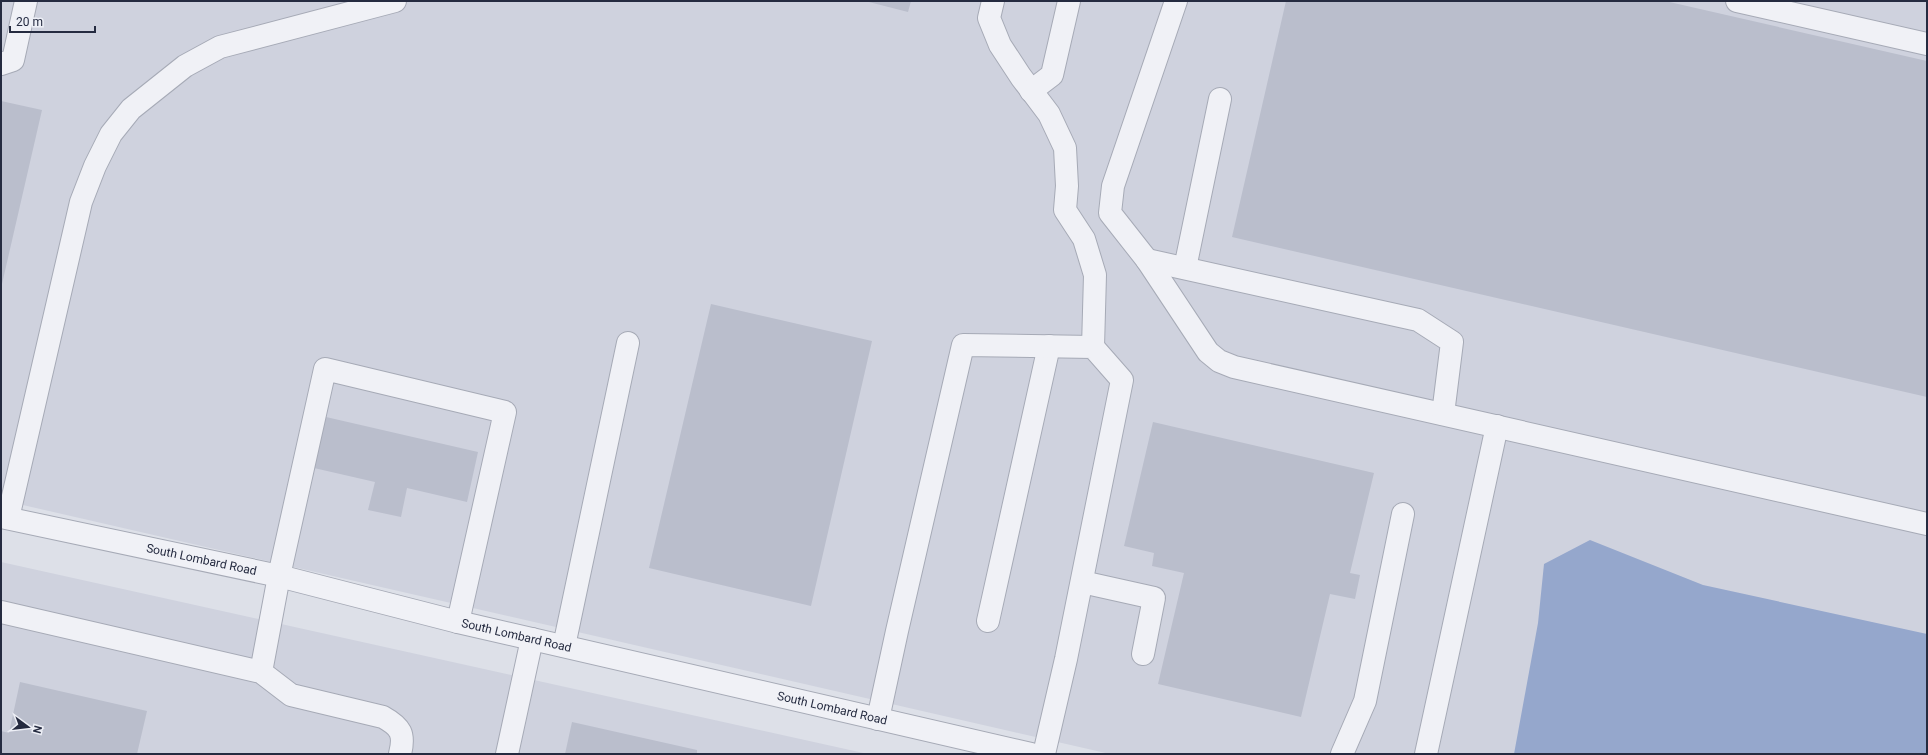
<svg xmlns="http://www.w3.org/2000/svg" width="1928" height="755" viewBox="0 0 1928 755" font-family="Roboto,sans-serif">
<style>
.built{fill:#cfd2de}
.water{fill:#95a7cc}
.building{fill:#babecc}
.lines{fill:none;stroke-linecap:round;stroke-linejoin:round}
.minor-casing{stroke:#a6aab6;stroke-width:24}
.minor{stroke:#f0f1f6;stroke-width:22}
.labels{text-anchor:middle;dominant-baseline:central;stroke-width:3;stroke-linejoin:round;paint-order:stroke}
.street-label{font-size:12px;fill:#252b40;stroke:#edeff6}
</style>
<rect width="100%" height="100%" fill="#dde0e8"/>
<path class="built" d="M 1,1 L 1927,1 L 1927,754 L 1110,754 L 1,500 Z
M 1,562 L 868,754 L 1,754 Z"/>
<path class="water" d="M 1590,540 L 1703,585 L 1927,634 L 1927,754 L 1514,754 L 1538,623 L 1544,564 Z"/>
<path class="building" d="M 865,1 L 911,1 L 908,12 Z
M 1286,1 L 1665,1 L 1927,61 L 1927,397 L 1232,237 Z
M 1,101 L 42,110 L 2,284 L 1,284 Z
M 711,304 L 872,341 L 811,606 L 649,568 Z
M 326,417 L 478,452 L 467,502 L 407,488 L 401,517 L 368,510 L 375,482 L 314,468 Z
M 1153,422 L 1374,473 L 1350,573 L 1360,575 L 1355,599 L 1330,594 L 1301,717 L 1158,684 L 1184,573 L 1152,566 L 1154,553 L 1124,546 Z
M 20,682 L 147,711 L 137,754 L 1,754 L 1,731 L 9,733 Z
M 572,722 L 697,750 L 697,754 L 565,754 Z"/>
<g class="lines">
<g class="minor-casing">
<g id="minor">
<path d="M 993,1 L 989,18 L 1000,45 L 1021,77 L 1049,114 L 1065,148 L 1067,186 L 1065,210 L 1084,239 L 1095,275 L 1093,347"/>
<path d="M 1176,1 L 1113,186 L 1110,213 L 1147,260 L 1208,352 L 1219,361 L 1234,367 L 1927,524"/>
<path d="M 1737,1 L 1927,44"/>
<path d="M 1,64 L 13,60 L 26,1"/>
<path d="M 1031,91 L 1052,75 L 1069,1"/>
<path d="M 1147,260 L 1418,320 L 1452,342 L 1443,414"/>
<path d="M 1185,268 L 1220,99"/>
<path id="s1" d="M 1,517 L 279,576 L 458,622 L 1031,754"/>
<path d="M 8,518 L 81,202 L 95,166 L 111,134 L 131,109 L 185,66 L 220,47 L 395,1"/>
<path d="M 1082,582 L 1154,598 L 1143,654"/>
<path d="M 1,612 L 261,672 L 291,695 L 383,717 C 401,727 405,734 400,754"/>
<path d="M 988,621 L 1049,346"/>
<path d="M 564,646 L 628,343"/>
<path d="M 261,672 L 279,576 L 325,369 L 505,412 L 458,622"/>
<path d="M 878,719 L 897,631 L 963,345 L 1093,347 L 1122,380 L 1066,659 L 1044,754"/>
<path d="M 507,754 L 532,639"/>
<path d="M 1342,754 L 1365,701 L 1403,514"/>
<path d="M 1426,754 L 1497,426"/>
</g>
</g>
<use href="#minor" class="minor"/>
</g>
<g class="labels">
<g class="street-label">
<text stroke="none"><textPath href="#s1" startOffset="205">South Lombard Road</textPath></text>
<text stroke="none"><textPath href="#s1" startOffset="529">South Lombard Road</textPath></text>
<text stroke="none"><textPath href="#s1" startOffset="853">South Lombard Road</textPath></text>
</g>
</g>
<rect width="1928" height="755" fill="none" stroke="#252b40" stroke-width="4"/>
<g transform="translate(28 727) rotate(105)" stroke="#edeff6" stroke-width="3" paint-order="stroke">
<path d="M0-3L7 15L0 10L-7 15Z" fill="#252b40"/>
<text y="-6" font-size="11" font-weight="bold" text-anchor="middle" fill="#252b40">N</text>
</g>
<path d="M10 26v6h85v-6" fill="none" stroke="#252b40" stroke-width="2"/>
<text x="16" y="26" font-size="12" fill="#252b40" stroke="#edeff6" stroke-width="3" paint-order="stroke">20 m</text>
</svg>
